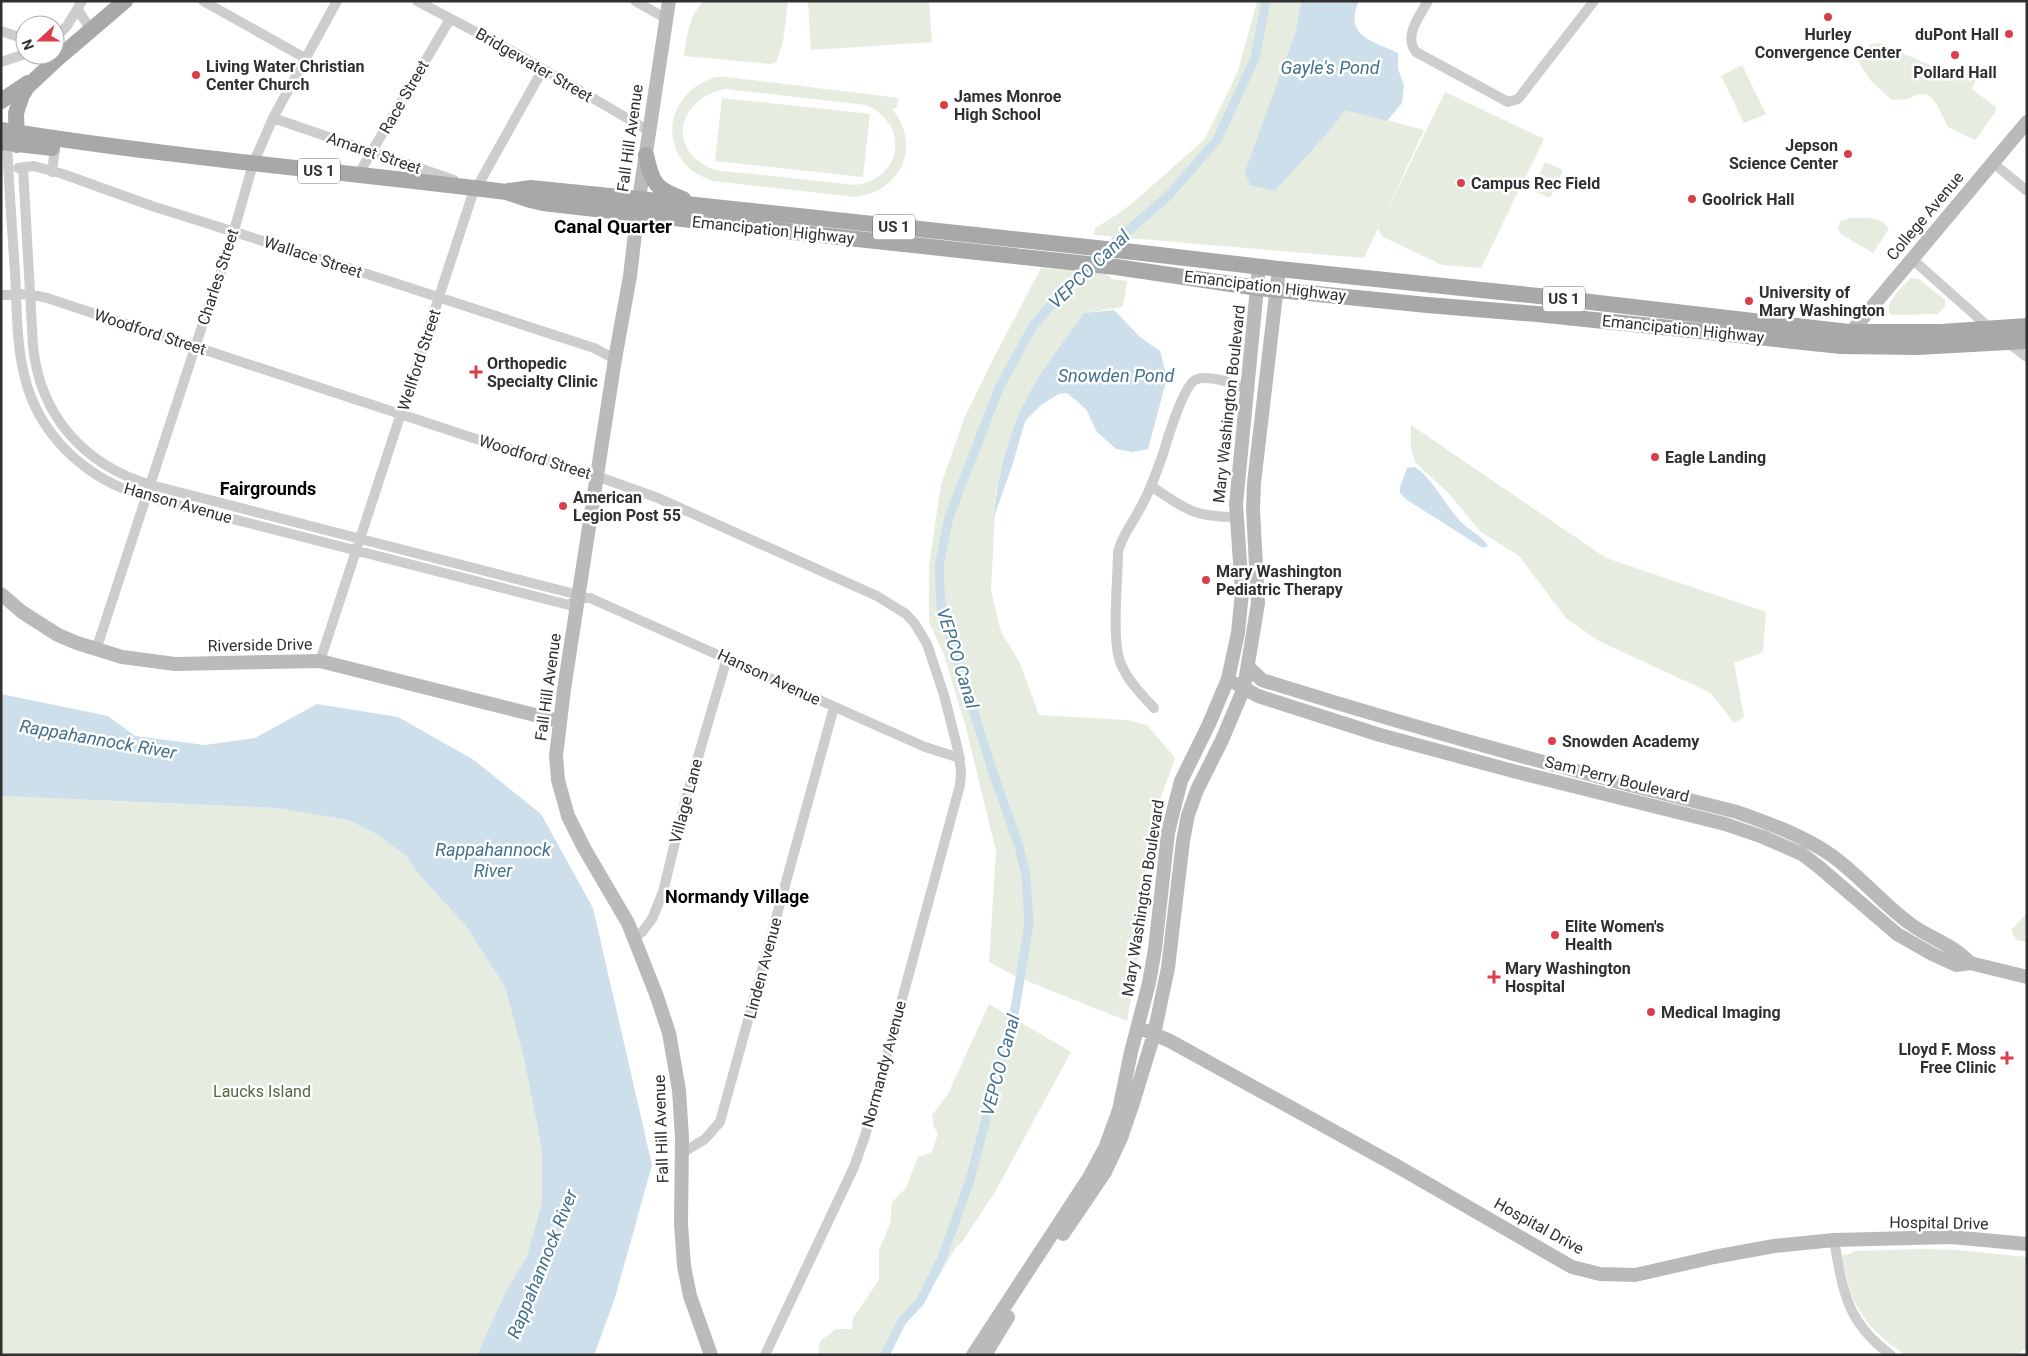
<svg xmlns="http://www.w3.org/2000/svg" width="2028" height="1356" viewBox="0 0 2028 1356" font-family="Roboto,sans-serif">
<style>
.green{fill:#e6ecdf;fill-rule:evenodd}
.water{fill:#ccdfea}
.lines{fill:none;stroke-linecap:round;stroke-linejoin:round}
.canal{stroke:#ccdfea;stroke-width:9}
.street{stroke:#cdcdcd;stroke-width:10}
.secondary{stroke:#bababa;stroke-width:14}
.primary{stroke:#a8a8a8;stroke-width:16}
.poi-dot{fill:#db3e4b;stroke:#fff;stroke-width:2}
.labels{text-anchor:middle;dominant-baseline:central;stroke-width:5;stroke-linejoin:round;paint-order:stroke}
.shield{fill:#fff;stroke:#6e6e6e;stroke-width:1}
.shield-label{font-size:15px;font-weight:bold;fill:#303030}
.poi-label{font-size:16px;font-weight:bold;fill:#303030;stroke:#fff;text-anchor:start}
.street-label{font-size:16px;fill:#303030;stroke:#fff}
.park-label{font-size:16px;fill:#536940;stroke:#fff}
.water-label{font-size:18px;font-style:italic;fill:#42718e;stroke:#fff}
.neighbourhood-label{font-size:18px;font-weight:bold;fill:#000;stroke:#fff}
.quarter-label{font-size:19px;font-weight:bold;fill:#000;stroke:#fff}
</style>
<rect width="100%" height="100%" fill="#fff"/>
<path class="green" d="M 703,1 L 788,1 L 783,42 L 776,62 L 771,64 L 684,56 C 687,36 689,17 703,1 Z
M 808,1 L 929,1 L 932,42 L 811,50 Z
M 1257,1 L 1301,1 L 1275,191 L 1334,126 L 1345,109 L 1424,130 L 1383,219 L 1445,92 L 1544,139 L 1481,268 L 1442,265 L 1381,236 L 1378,228 L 1364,258 L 1094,235 L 1095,228 L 1118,214 L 1136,200 L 1205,139 L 1238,71 Z
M 1879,43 L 1944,71 L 1955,73 L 1961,71 L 1978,75 L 1972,89 L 1996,107 L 1995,113 L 1975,140 L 1948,127 L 1937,105 L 1932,98 L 1926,94 L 1918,94 L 1908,99 L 1892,100 L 1871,81 L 1858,61 L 1871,44 Z
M 1742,65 L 1766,114 L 1744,123 L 1721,76 Z
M 716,77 L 727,77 L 899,98 L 896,108 L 892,109 C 922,145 902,191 856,197 L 712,181 C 703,177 693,173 686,165 C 657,132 677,88 716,77 ZM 726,89 L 866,105 C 910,124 903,179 855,185 L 714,170 C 706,166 697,161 691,154 C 669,125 695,93 726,89 Z
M 722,98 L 870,114 L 863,177 L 715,161 Z
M 1545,162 L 1563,170 L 1550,198 L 1532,190 Z
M 1850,218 C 1864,218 1881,215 1889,229 L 1873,253 L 1841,234 L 1838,228 L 1840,222 Z
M 1041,268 L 1106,273 L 1111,279 L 1127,281 L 1123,307 L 1084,313 L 1049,363 L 996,492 L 991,590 L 1001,632 L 1019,661 L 1039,715 L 1127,720 L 1147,725 L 1175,758 L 1155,814 L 1147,875 L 1144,925 L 1127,1021 L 1015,976 L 989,962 L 996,851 L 966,728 L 944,655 L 929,622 L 929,565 L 941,485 L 964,419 L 992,361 Z
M 1911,278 L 1919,279 L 1945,300 L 1945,306 L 1938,314 L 1892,315 L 1889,313 C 1886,300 1903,287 1911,278 Z
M 1411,425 L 1606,558 L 1766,612 L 1763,652 L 1734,663 L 1744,717 L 1734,723 L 1711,693 L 1599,641 L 1566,618 L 1519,556 L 1481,532 L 1448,493 L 1415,462 L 1411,448 Z
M 1,796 L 277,808 L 348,820 L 376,834 L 406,856 L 421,877 L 466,926 L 505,987 L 524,1059 L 542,1150 L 542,1202 L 527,1256 L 505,1293 L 477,1355 L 1,1355 Z
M 2027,913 L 2027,942 L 2016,940 L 2011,930 Z
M 989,1004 L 1071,1052 L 995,1192 L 962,1242 L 956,1247 L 924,1301 L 904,1326 L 890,1355 L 818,1355 L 820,1341 L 836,1329 L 852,1329 L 853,1318 L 879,1280 L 879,1250 L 890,1224 L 892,1202 L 906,1188 L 918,1157 L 932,1152 L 938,1133 L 934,1127 L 932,1115 L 948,1094 Z
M 1922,1249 L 1957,1250 L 2027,1257 L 2027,1348 L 2016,1355 L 1904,1354 L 1886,1341 L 1871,1327 L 1859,1310 L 1851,1294 L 1842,1258 L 1844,1254 L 1847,1255 L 1855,1251 Z"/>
<path class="water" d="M 1301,1 L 1359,1 C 1343,36 1372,41 1398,53 L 1398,69 L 1404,85 L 1402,103 L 1387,121 L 1345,110 L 1334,126 L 1275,191 L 1250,185 L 1245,172 L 1296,31 Z
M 1114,310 L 1140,337 L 1160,351 L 1167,378 L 1148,449 L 1132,452 L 1116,449 L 1097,432 L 1086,409 L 1067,393 L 1059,394 L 1041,405 L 1025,421 L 1013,463 L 994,517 C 997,480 1007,439 1023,406 C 1039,372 1063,343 1084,313 Z
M 1415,467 C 1435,481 1444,504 1461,522 C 1469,530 1482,536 1488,546 L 1483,548 L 1407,500 L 1400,493 L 1400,487 L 1407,468 Z
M 1,694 L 108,716 L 135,736 L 205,745 L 255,738 L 317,704 L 398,717 L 474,760 L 541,814 L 593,908 L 652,1165 L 615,1298 L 594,1355 L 477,1355 L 505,1293 L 527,1256 L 542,1202 L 542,1150 L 524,1059 L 505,987 L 466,926 L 421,877 L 406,856 L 376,834 L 348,820 L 277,808 L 1,796 Z"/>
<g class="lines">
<path class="canal" d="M 1108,248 L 1168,196 L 1217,140 L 1255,58 L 1266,1
M 885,1355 L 902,1321 L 920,1302 L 942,1258 L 970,1180 L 1015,1009 L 1029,924 L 1026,875 L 1019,846 L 992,770 L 941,607 L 939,566 L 949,517 L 1000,386 L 1033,326 L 1071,282 L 1091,264"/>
<path class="street" d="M 203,1 L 305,58
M 417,1 L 514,52 L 649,131
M 635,1 L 665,18
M 1428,1 C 1420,16 1403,36 1416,52 L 1508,102 L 1518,99 L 1594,1
M 78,10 L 91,30
M 1,31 L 25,39
M 55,38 L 67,26 L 82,1
M 1,62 L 25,54
M 273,118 L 454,180
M 7,143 C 9,186 12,229 15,272 C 17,306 16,341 24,374 C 38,436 87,480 147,497 L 569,605 L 578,598 L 590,598 L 925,747 L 960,758
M 1993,163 L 2027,191
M 23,167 L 33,346 C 40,416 84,465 151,485 L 571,593 L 578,598
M 18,168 L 34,166 L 63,174 L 152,206 L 358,271 L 594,348 L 615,359
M 52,172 L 55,148
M 358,175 L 450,19
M 1912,259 L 1992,330
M 1,295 L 30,294 L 47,298 L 470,437 L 588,473 L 658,498 L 877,596 L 906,614 L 915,624 L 927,644 L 944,695 L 958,750 L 961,772 L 960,785 L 865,1136 L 854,1167 L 765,1355
M 2007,342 L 2027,357
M 1151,486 C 1185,509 1193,517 1236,517
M 96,650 L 206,314 L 227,255 L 253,164 L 273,118 L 337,1
M 320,661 L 472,196 L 543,69
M 1154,708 C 1142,695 1128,681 1121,664 C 1111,641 1118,579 1118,552 C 1122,536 1130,527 1137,514 C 1148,496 1156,474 1163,454 C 1167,440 1183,387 1195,380 C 1208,374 1235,384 1247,389
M 635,937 L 642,932 L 652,919 L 663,892 L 684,805 L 727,658
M 682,1153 L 705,1139 L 720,1122 L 834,707
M 1834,1240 C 1843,1291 1846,1322 1891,1355"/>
<path class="secondary" d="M 669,1 L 639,199 L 630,276 L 615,359 L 564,689 L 556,756 L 558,780 L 568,816 L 584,848 L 628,923 L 656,994 L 669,1033 L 679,1090 L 682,1138 L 681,1224 L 684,1266 L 690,1296 L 711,1355
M 1846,338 L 2027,122
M 1,594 L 22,612 L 58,635 L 77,643 L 122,657 L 175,664 L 320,661 L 559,721
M 1248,667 L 1262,680 C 1419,729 1577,773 1737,812 C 1770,824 1802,835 1831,855 C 1859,875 1882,903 1909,923 C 1929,938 1954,945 1970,963
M 1237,684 L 1258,696 L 1380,735 L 1513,771 L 1725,824 L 1763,837 L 1802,854 L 1819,867 L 1897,934 L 1932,954 L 1956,965 L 1970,963 L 2027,977
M 1147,1031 L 1170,1041 L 1395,1165 L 1572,1267 L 1600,1274 L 1635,1275 L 1714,1257 L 1774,1246 L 1834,1240 L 1951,1237 L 2027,1244
M 1063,1234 L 1105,1172 L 1121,1138 L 1133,1103 L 1154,1034 L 1168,968 L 1183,841 L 1188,815 L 1197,790 L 1222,740 L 1244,688 L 1258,603 L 1253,509 L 1254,483 L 1279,269
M 973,1355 L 1090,1176 L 1106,1146 L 1119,1110 L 1131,1052 L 1149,983 L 1155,949 L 1168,833 L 1175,804 L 1181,781 L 1209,724 L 1228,679 L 1238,633 L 1242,592 L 1236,504 L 1259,267
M 985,1355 L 1008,1317"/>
<path class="primary" d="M 1,101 L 28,83
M 1,130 C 169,157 338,171 506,192 L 530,200 L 543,203 L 811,234 L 1116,267 L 1258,288 L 1427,305 L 1537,314 L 1841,346 L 1917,347 L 2027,341
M 1,142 L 52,148
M 17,145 L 16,113 L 22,95 L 27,87 L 57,59 L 125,1
M 646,155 C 652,183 655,189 683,199
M 508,191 L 531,188 L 639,199 L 1134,252 L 1279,269 L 1539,296 L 1849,332 L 1941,332 L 2027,326"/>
</g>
<g class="poi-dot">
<circle cx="1828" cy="17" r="5"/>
<circle cx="2009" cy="34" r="5"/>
<circle cx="1955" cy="55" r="5"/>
<circle cx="196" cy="75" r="5"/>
<circle cx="944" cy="105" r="5"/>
<circle cx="1848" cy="154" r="5"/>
<circle cx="1461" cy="183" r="5"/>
<circle cx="1692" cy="199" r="5"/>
<circle cx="1749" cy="301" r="5"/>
<path d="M473.5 364.5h5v5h5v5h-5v5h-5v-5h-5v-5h5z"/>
<circle cx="1655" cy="457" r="5"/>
<circle cx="563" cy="506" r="5"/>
<circle cx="1206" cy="580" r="5"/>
<circle cx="1552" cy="741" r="5"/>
<circle cx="1555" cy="935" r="5"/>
<path d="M1491.5 969.5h5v5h5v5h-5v5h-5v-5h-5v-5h5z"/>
<circle cx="1651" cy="1012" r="5"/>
<path d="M2004.5 1050.5h5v5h5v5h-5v5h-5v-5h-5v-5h5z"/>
</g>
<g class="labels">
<g class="shield">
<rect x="298" y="158.5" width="42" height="25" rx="4"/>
<rect x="873" y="214.5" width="42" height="25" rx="4"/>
<rect x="1543" y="286.5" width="42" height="25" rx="4"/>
</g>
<g class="shield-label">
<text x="319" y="171">US 1</text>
<text x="894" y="227">US 1</text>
<text x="1564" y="299">US 1</text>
</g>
<g class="poi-label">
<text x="1828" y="34" text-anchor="middle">Hurley<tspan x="1828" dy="18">Convergence Center</tspan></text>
<text x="1999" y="34" text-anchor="end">duPont Hall</text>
<text x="206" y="66">Living Water Christian<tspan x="206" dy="18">Center Church</tspan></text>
<text x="1955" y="72" text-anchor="middle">Pollard Hall</text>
<text x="954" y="96">James Monroe<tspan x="954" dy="18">High School</tspan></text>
<text x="1838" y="145" text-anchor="end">Jepson<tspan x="1838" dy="18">Science Center</tspan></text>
<text x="1471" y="183">Campus Rec Field</text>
<text x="1702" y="199">Goolrick Hall</text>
<text x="1759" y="292">University of<tspan x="1759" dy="18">Mary Washington</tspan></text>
<text x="487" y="363">Orthopedic<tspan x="487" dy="18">Specialty Clinic</tspan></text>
<text x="1665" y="457">Eagle Landing</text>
<text x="573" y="497">American<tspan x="573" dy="18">Legion Post 55</tspan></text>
<text x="1216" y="571">Mary Washington<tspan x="1216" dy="18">Pediatric Therapy</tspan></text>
<text x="1562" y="741">Snowden Academy</text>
<text x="1565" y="926">Elite Women's<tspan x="1565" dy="18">Health</tspan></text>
<text x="1505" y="968">Mary Washington<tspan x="1505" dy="18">Hospital</tspan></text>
<text x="1661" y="1012">Medical Imaging</text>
<text x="1996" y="1049" text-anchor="end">Lloyd F. Moss<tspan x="1996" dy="18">Free Clinic</tspan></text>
</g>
<g class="street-label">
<text transform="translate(534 65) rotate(30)">Bridgewater Street</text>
<text transform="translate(404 97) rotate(-60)">Race Street</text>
<text transform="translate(630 138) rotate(-82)">Fall Hill Avenue</text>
<text transform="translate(374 153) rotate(19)">Amaret Street</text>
<text transform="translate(1925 216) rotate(-50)">College Avenue</text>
<text transform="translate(773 230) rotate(6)">Emancipation Highway</text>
<text transform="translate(313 257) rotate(18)">Wallace Street</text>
<text transform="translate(218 277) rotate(-72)">Charles Street</text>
<text transform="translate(1265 286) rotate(7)">Emancipation Highway</text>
<text transform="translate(1683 329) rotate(6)">Emancipation Highway</text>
<text transform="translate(150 332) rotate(18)">Woodford Street</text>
<text transform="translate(419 360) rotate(-72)">Wellford Street</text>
<text transform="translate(1229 404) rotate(-84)">Mary Washington Boulevard</text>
<text transform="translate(535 457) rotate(17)">Woodford Street</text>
<text transform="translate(178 503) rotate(16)">Hanson Avenue</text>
<text transform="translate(260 645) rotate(-1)">Riverside Drive</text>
<text transform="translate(769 677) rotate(25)">Hanson Avenue</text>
<text transform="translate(548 687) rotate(-82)">Fall Hill Avenue</text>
<text transform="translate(1617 779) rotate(14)">Sam Perry Boulevard</text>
<text transform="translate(686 801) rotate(-75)">Village Lane</text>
<text transform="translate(1143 898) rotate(-81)">Mary Washington Boulevard</text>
<text transform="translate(763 968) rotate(-75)">Linden Avenue</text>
<text transform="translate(884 1064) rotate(-75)">Normandy Avenue</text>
<text transform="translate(661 1129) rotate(-92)">Fall Hill Avenue</text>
<text transform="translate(1939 1223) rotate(1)">Hospital Drive</text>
<text transform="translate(1539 1226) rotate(29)">Hospital Drive</text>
</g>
<g class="park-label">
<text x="262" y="1091">Laucks Island</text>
</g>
<g class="water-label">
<text x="1330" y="67">Gayle's Pond</text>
<text transform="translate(1089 269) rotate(-44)">VEPCO Canal</text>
<text x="1116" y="375">Snowden Pond</text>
<text transform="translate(958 658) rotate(73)">VEPCO Canal</text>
<text transform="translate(98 739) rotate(10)">Rappahannock River</text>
<text x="493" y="849">Rappahannock<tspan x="493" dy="21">River</tspan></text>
<text transform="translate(1000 1065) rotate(-75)">VEPCO Canal</text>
<text transform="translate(542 1264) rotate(-68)">Rappahannock River</text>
</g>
<g class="neighbourhood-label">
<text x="268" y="488">Fairgrounds</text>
<text x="737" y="896">Normandy Village</text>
</g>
<g class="quarter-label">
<text x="613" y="226">Canal Quarter</text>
</g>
</g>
<rect width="2028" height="1356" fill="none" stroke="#303030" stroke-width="5"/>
<g transform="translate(40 40) rotate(249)"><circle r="24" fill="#ffffff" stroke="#acacac"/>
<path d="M0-4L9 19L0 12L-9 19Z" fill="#db3e4b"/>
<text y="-8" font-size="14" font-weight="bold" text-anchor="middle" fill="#303030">N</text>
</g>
</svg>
